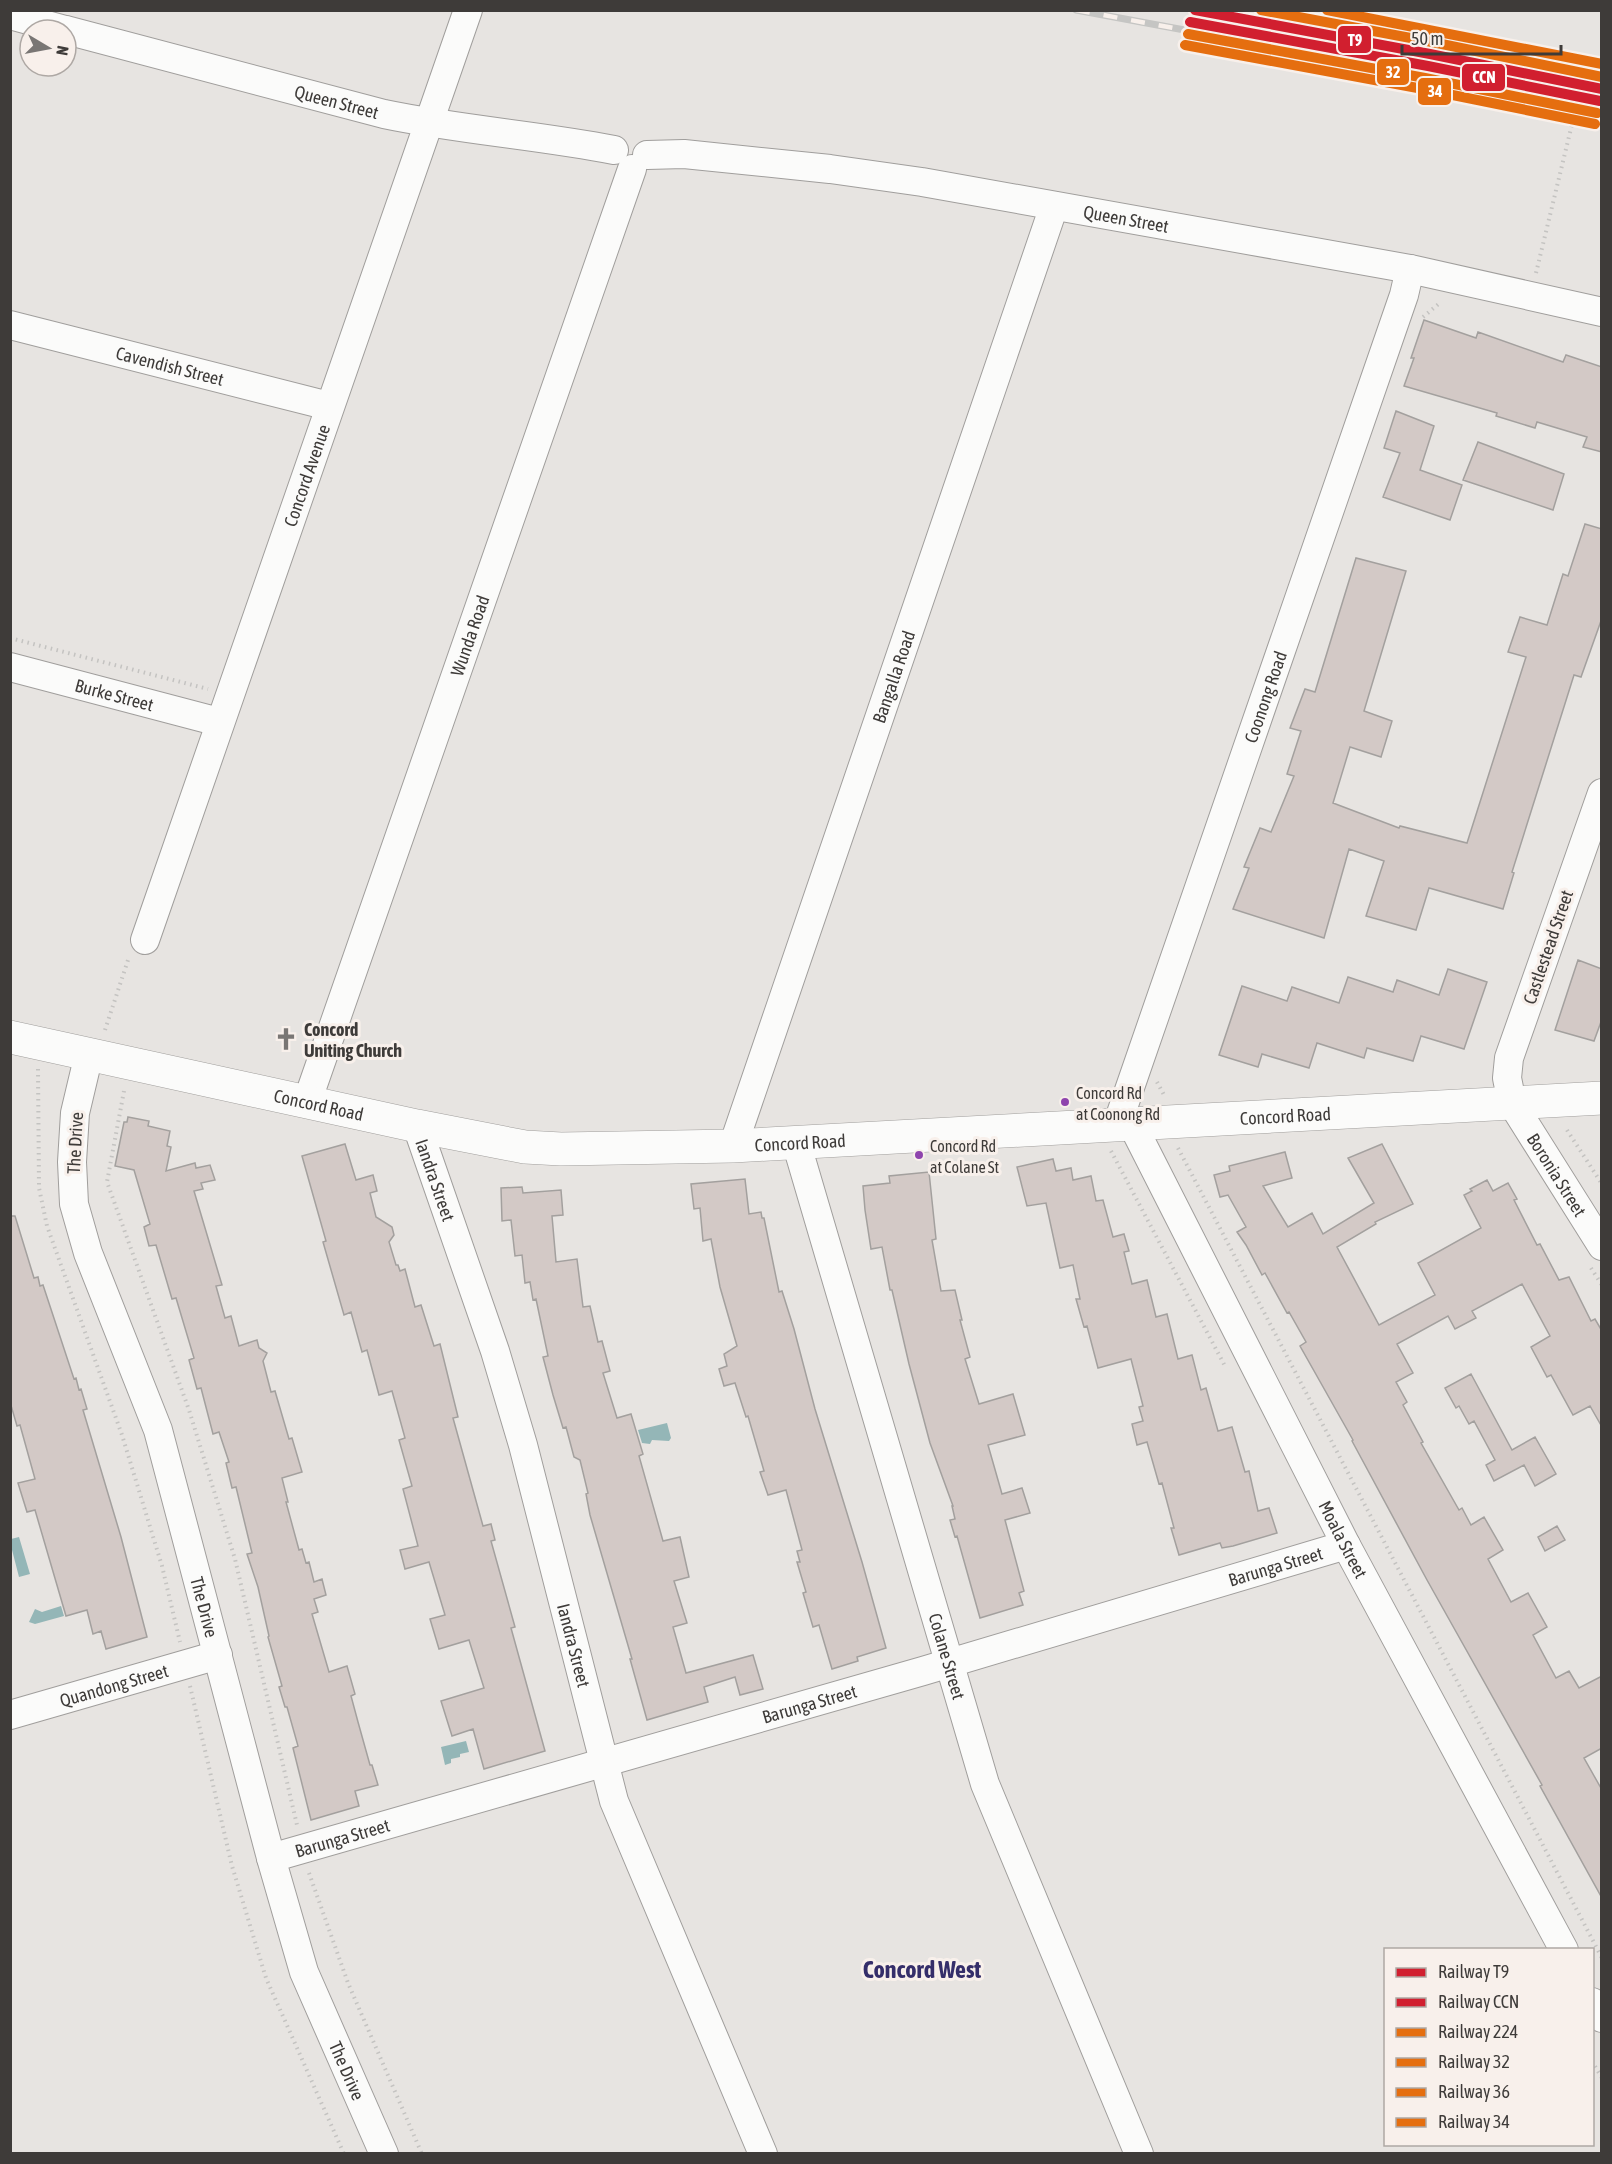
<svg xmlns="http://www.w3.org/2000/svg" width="1612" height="2164" viewBox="0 0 1612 2164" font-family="'Asap Condensed',sans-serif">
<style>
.water{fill:#94b6b7}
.building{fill:#d3c9c6;stroke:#a3a09e;stroke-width:1.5}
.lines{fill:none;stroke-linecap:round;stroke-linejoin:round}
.minor-casing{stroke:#a09e9c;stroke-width:30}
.major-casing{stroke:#a09e9c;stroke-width:34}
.path{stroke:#c4c3c1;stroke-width:4;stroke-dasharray:1.5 4.5;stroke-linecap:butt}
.minor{stroke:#fbfbfa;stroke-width:28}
.major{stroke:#fbfbfa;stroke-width:33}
.rail-casing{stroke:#c5c5c3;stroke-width:7}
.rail{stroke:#f8f0eb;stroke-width:4.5;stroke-dasharray:14;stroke-linecap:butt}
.rail-1-casing{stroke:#f8f0eb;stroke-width:15}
.rail-2-casing{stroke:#f8f0eb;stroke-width:15}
.rail-3-casing{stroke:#f8f0eb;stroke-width:15}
.rail-4-casing{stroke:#f8f0eb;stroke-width:15}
.rail-5-casing{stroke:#f8f0eb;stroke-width:15}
.rail-6-casing{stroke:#f8f0eb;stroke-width:15}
.rail-1{stroke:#d11f2f;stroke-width:10}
.rail-2{stroke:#d11f2f;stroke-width:10}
.rail-3{stroke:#e56e0f;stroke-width:10}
.rail-4{stroke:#e56e0f;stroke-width:10}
.rail-5{stroke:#e56e0f;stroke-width:10}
.rail-6{stroke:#e56e0f;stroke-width:10}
.bus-dot{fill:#8e44ad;stroke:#f8f0eb;stroke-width:2}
.labels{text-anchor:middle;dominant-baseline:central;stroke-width:6;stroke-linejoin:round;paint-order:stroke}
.bus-label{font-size:16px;fill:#3e3b39;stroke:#f8f0eb;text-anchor:start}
.street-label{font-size:18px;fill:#3e3b39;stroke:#f8f0eb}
.poi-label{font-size:18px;font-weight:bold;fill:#3e3b39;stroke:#f8f0eb;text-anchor:start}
.district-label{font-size:24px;font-weight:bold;fill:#352e6a;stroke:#f8f0eb}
.line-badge{stroke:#f8f0eb;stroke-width:2}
.badge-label{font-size:16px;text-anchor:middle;font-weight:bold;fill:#fff}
</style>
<rect width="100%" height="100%" fill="#e7e4e1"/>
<path class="water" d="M 667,1423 L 671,1438 L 669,1441 L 652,1440 L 650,1444 L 642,1443 L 638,1430 Z
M 19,1537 L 30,1574 L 19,1577 L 11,1546 L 11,1539 Z
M 61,1606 L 64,1616 L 35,1624 L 29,1622 L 35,1609 L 42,1612 Z
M 466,1741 L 469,1752 L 460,1754 L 460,1757 L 451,1759 L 451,1763 L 445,1765 L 441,1747 Z"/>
<path class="building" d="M 1424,320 L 1476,338 L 1478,332 L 1563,362 L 1566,355 L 1602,367 L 1602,452 L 1583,447 L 1587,437 L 1537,422 L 1535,428 L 1496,416 L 1497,413 L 1404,386 L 1414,358 L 1411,358 Z
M 1396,411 L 1434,426 L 1420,470 L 1462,485 L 1450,520 L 1383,497 L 1400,453 L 1384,448 Z
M 1478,442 L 1564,474 L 1553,510 L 1463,480 Z
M 1585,524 L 1602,529 L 1602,618 L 1581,677 L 1574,675 L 1512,872 L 1514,873 L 1503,909 L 1429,888 L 1416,930 L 1366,916 L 1384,861 L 1349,849 L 1324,938 L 1233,909 L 1249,868 L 1244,867 L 1260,828 L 1271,832 L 1294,776 L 1287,774 L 1301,731 L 1290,728 L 1305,689 L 1315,692 L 1356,558 L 1406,571 L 1364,711 L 1392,721 L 1381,757 L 1350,747 L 1333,803 L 1399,828 L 1400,826 L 1467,843 L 1526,657 L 1508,652 L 1520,617 L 1547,625 L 1563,574 L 1568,576 Z
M 1578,960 L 1602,969 L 1602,1019 L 1594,1041 L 1555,1030 Z
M 1448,969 L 1487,982 L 1464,1049 L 1421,1036 L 1413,1061 L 1367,1048 L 1364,1058 L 1317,1043 L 1309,1068 L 1262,1054 L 1258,1067 L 1219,1055 L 1242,986 L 1287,1001 L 1292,987 L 1339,1003 L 1348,977 L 1393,992 L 1397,980 L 1439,995 Z
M 128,1117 L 149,1121 L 148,1126 L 170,1131 L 167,1146 L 171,1147 L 166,1171 L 195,1163 L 196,1168 L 210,1165 L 215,1180 L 201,1183 L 203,1189 L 194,1191 L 222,1285 L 216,1286 L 225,1318 L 231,1316 L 239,1346 L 257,1340 L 259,1348 L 267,1353 L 263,1361 L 271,1392 L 275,1391 L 289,1439 L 292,1438 L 302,1472 L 282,1478 L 288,1502 L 286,1502 L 299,1550 L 302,1549 L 306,1563 L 309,1562 L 314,1582 L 322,1579 L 326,1595 L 314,1599 L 318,1612 L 312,1614 L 329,1672 L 347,1666 L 355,1694 L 351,1696 L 358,1722 L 370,1765 L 372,1765 L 378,1785 L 355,1791 L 359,1806 L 311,1820 L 293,1748 L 298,1746 L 287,1707 L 285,1707 L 279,1687 L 282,1686 L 268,1637 L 269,1636 L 258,1587 L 247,1554 L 252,1553 L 236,1487 L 232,1488 L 226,1463 L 229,1462 L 219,1432 L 213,1434 L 201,1388 L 197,1389 L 189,1360 L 194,1358 L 176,1298 L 172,1299 L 156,1245 L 149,1246 L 144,1227 L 150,1224 L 134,1170 L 115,1166 L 124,1122 L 127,1122 Z
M 345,1144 L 356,1180 L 373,1175 L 377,1191 L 370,1193 L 376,1217 L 392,1227 L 394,1235 L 389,1242 L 396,1265 L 398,1265 L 400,1271 L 405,1269 L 415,1307 L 421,1305 L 434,1346 L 440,1344 L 458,1417 L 453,1418 L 483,1526 L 491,1524 L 495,1540 L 491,1541 L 515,1627 L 511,1628 L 545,1751 L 484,1769 L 473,1729 L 452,1736 L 441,1701 L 484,1688 L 469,1640 L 439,1649 L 430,1619 L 445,1615 L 429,1562 L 405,1569 L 400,1550 L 418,1546 L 403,1489 L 412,1486 L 399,1440 L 405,1438 L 392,1391 L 379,1395 L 367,1350 L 362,1352 L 351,1312 L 344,1315 L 323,1242 L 326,1241 L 302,1156 Z
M 1382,1144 L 1413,1204 L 1375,1222 L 1376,1224 L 1337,1247 L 1379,1325 L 1435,1295 L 1418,1263 L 1481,1228 L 1464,1195 L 1472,1191 L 1470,1189 L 1487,1180 L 1493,1191 L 1508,1183 L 1517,1199 L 1514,1200 L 1537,1245 L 1540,1244 L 1559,1280 L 1569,1277 L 1591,1321 L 1595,1319 L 1602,1331 L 1602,1427 L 1590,1406 L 1573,1415 L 1551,1375 L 1547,1377 L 1531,1347 L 1550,1336 L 1522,1284 L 1472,1311 L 1476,1318 L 1455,1329 L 1448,1316 L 1397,1344 L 1413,1373 L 1396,1382 L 1407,1402 L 1403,1405 L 1423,1442 L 1421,1443 L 1459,1510 L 1462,1508 L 1471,1525 L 1484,1517 L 1503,1550 L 1488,1559 L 1511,1602 L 1528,1593 L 1547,1627 L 1533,1635 L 1556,1678 L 1569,1671 L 1579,1688 L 1602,1676 L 1602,1748 L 1584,1758 L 1602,1790 L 1602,1898 L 1540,1786 L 1542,1785 L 1427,1580 L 1352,1441 L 1353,1440 L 1300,1346 L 1306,1342 L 1289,1312 L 1287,1313 L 1265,1273 L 1262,1275 L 1246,1245 L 1237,1232 L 1246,1227 L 1228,1195 L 1220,1197 L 1214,1175 L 1230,1171 L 1229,1166 L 1285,1152 L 1292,1178 L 1263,1186 L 1288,1227 L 1312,1213 L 1323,1234 L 1374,1203 L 1348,1158 Z
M 1053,1159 L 1056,1171 L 1071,1168 L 1073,1180 L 1091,1176 L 1096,1201 L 1103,1200 L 1113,1237 L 1124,1234 L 1129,1251 L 1124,1252 L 1132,1284 L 1147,1280 L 1156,1317 L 1167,1314 L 1178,1359 L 1192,1355 L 1201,1390 L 1206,1388 L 1218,1431 L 1232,1427 L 1245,1472 L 1249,1471 L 1258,1511 L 1269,1508 L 1277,1533 L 1233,1546 L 1222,1548 L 1220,1543 L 1179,1555 L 1171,1528 L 1174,1528 L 1162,1483 L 1159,1484 L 1147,1442 L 1137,1445 L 1132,1424 L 1143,1421 L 1139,1407 L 1143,1406 L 1131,1359 L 1098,1368 L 1087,1326 L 1084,1327 L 1076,1299 L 1080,1299 L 1073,1265 L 1060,1268 L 1046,1203 L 1027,1206 L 1017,1167 Z
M 929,1172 L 936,1239 L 932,1240 L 941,1291 L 955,1290 L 962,1320 L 960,1320 L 970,1357 L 965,1359 L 979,1404 L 1013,1394 L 1025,1435 L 988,1445 L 1002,1494 L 1022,1488 L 1030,1513 L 1005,1520 L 1024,1591 L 1019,1593 L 1023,1605 L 980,1618 L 957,1536 L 955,1537 L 950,1520 L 955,1519 L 952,1506 L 953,1506 L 930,1443 L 909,1364 L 892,1290 L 890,1290 L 882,1247 L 871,1249 L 865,1210 L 863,1186 L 890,1183 L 889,1176 Z
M 745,1179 L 749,1214 L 761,1212 L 762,1218 L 764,1218 L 779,1292 L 782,1291 L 794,1329 L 815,1409 L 862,1562 L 886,1648 L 857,1657 L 858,1661 L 832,1669 L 819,1625 L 813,1627 L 803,1593 L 806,1592 L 797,1562 L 800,1562 L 797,1551 L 802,1550 L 786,1490 L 768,1495 L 760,1472 L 764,1471 L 748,1416 L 746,1417 L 735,1383 L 724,1386 L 719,1369 L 727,1366 L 724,1354 L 737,1346 L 720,1287 L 711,1239 L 703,1241 L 700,1208 L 694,1209 L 691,1184 Z
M 522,1187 L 523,1193 L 561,1190 L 563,1215 L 552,1216 L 556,1262 L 577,1259 L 583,1307 L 590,1306 L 598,1342 L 602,1341 L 610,1371 L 603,1373 L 617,1418 L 631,1414 L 643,1454 L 639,1456 L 663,1541 L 680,1537 L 689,1577 L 674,1581 L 687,1623 L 673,1627 L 686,1673 L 753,1655 L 763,1689 L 740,1695 L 735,1677 L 704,1687 L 708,1702 L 647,1720 L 630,1659 L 632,1659 L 590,1515 L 586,1494 L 588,1493 L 580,1460 L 574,1457 L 566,1427 L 563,1428 L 553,1395 L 543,1357 L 548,1356 L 536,1299 L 533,1300 L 530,1282 L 525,1283 L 522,1255 L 515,1256 L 511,1220 L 502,1221 L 501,1188 Z
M 10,1216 L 15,1216 L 34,1278 L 38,1277 L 40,1286 L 43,1285 L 74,1379 L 76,1378 L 79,1390 L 81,1389 L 87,1409 L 83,1410 L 121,1537 L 147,1637 L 106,1649 L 101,1631 L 93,1634 L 87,1610 L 66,1616 L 35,1510 L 27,1512 L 18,1483 L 35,1479 L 20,1425 L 17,1426 L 10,1402 Z
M 1471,1374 L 1512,1450 L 1535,1437 L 1556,1474 L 1535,1486 L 1524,1465 L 1494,1481 L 1486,1465 L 1495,1460 L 1474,1421 L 1469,1424 L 1459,1406 L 1456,1408 L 1445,1388 Z
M 1557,1526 L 1565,1540 L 1545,1551 L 1538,1537 Z"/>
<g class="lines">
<g class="minor-casing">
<g id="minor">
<path d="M 10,15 L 65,30"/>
<path id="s1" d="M 66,30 L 384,114 C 460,130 538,135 614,150"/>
<path id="s2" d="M 647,155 L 684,154 L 830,169 L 922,182 L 1410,269 L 1602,312"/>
<path id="s3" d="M 10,325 L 329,406"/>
<path id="s4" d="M 10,667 L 219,722"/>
<path id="s5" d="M 1602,793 L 1509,1058 L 1507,1078 L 1512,1103 L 1602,1246"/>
<path id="s6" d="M 145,940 L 468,10"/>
<path id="s7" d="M 89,1054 L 75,1113 L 72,1162 L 74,1204 L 88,1253 L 158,1430 L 271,1858 L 304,1972 L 384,2154"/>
<path id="s8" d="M 307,1102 L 632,169"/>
<path id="s9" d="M 1132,1124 L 1346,1545 L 1564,1950"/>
<path id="s10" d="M 1117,1125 L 1404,295 L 1410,269"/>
<path id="s11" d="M 417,1126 L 495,1351 L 523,1445 L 614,1801 L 763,2154"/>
<path id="s12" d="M 796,1142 L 985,1784 L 1139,2154"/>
<path id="s13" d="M 733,1146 L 1054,206"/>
<path id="s14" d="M 10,1715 L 218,1655"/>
<path id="s15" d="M 271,1858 L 923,1671 L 1346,1545"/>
<path d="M 1592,2002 L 1602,2018"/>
</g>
</g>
<g class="major-casing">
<g id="major">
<path id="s16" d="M 10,1037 L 417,1126 L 525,1147 L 561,1149 L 733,1146 L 1602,1098"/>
</g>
</g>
<path class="path" d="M 1536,273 L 1574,116
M 1423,317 L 1441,302
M 10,638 L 208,689
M 105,1030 L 129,957
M 38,1069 L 39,1188 L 47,1226 L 122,1435 L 162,1566 L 180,1642
M 1157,1082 L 1164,1095
M 124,1091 L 107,1182 L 189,1410 L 235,1559 L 297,1825
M 1567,1130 L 1602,1184
M 1178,1148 L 1602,1958
M 1111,1151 L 1226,1368
M 1591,1268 L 1602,1285
M 190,1686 L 232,1866 L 266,1978 L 344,2154
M 309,1873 L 348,1983 L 422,2154
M 1592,2061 L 1602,2078"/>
<use href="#minor" class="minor"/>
<use href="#major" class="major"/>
<g class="rail-casing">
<path id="rail" d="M 1076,10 L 1461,81 L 1602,110
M 1339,10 L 1602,62"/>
</g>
<use href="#rail" class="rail"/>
<g class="rail-1-casing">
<path id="rail-1" d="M 1195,10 L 1430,54 L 1602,89"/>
</g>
<g class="rail-2-casing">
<path id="rail-2" d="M 1190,22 L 1428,66 L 1600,101"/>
</g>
<g class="rail-3-casing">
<path id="rail-3" d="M 1261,10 L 1432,42 L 1602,77"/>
</g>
<g class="rail-4-casing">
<path id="rail-4" d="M 1188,34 L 1425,78 L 1597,113"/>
</g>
<g class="rail-5-casing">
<path id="rail-5" d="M 1327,10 L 1602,64"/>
</g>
<g class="rail-6-casing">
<path id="rail-6" d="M 1185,45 L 1423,89 L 1595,124"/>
</g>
<use href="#rail-1" class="rail-1"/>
<use href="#rail-2" class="rail-2"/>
<use href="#rail-3" class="rail-3"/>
<use href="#rail-4" class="rail-4"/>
<use href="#rail-5" class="rail-5"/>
<use href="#rail-6" class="rail-6"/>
</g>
<defs>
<g id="church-bare" transform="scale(1.8)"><path d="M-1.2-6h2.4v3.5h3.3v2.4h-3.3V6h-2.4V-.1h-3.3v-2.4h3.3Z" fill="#797674" stroke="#f8f0eb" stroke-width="2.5" paint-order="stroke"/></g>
</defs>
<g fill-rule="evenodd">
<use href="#church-bare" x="286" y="1039"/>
</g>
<g class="bus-dot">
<circle cx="1065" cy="1102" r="5"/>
<circle cx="919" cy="1155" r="5"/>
</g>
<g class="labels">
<g class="bus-label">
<text x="1076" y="1093">Concord Rd<tspan x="1076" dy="21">at Coonong Rd</tspan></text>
<text x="930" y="1146">Concord Rd<tspan x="930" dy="21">at Colane St</tspan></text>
</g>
<g class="street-label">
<text stroke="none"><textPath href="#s1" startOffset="280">Queen Street</textPath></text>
<text stroke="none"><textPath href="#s2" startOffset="484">Queen Street</textPath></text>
<text stroke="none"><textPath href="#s3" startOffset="165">Cavendish Street</textPath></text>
<text stroke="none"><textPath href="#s6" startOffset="492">Concord Avenue</textPath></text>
<text stroke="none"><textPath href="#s8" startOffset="494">Wunda Road</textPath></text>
<text stroke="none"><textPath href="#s13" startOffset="496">Bangalla Road</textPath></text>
<text stroke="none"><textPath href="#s4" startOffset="108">Burke Street</textPath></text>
<text stroke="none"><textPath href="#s10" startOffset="453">Coonong Road</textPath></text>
<text transform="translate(1548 947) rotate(-71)">Castlestead Street</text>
<text stroke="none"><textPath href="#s16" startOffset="316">Concord Road</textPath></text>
<text stroke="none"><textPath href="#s16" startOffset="1288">Concord Road</textPath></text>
<text stroke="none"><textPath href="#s16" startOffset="802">Concord Road</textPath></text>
<text transform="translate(75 1143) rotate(-87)">The Drive</text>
<text stroke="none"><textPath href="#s5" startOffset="411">Boronia Street</textPath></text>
<text stroke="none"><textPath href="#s11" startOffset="57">Iandra Street</textPath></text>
<text stroke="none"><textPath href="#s9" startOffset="466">Moala Street</textPath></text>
<text stroke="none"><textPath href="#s15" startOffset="1046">Barunga Street</textPath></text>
<text stroke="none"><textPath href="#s7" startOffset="576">The Drive</textPath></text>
<text stroke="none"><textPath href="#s11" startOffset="543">Iandra Street</textPath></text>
<text stroke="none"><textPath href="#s12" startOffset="536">Colane Street</textPath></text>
<text stroke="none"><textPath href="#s14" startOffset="108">Quandong Street</textPath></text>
<text stroke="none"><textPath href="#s15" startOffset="560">Barunga Street</textPath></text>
<text stroke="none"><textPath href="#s15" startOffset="74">Barunga Street</textPath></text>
<text stroke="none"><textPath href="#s7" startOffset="1062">The Drive</textPath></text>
</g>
<g class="poi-label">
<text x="304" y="1029">Concord<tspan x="304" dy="21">Uniting Church</tspan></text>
</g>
<g class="district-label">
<text x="922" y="1969">Concord West</text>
</g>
</g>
<g class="line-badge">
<rect x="1337" y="25" width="35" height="29" rx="6" fill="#d11f2f"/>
<rect x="1376" y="58" width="34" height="28" rx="6" fill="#e56e0f"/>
<rect x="1461" y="63" width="45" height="29" rx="6" fill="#d11f2f"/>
<rect x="1417" y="77" width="35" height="29" rx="6" fill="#e56e0f"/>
</g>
<g class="badge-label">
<text x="1355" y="46">T9</text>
<text x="1393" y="78">32</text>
<text x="1484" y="83">CCN</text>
<text x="1435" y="97">34</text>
</g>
<rect width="1612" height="2164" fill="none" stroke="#3e3b39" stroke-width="24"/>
<rect x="1384" y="1948" width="210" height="198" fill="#f8f0eb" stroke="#aea8a4" stroke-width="1.5"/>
<rect x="1396" y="1968" width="30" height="9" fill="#d11f2f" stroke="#aea8a4" stroke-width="1.5"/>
<text x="1438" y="1978" font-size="18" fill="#3e3b39">Railway T9</text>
<rect x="1396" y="1998" width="30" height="9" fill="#d11f2f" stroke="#aea8a4" stroke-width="1.5"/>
<text x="1438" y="2008" font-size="18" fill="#3e3b39">Railway CCN</text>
<rect x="1396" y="2028" width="30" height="9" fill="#e56e0f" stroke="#aea8a4" stroke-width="1.5"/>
<text x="1438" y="2038" font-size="18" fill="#3e3b39">Railway 224</text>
<rect x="1396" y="2058" width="30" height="9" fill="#e56e0f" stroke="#aea8a4" stroke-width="1.5"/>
<text x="1438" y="2068" font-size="18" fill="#3e3b39">Railway 32</text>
<rect x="1396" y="2088" width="30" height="9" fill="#e56e0f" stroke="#aea8a4" stroke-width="1.5"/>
<text x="1438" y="2098" font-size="18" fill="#3e3b39">Railway 36</text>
<rect x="1396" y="2118" width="30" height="9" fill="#e56e0f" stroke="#aea8a4" stroke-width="1.5"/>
<text x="1438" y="2128" font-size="18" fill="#3e3b39">Railway 34</text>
<g transform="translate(48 48) rotate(100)"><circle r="28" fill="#f8f0eb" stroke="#aea8a4" stroke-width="1.5"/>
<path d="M0-4.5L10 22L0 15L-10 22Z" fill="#797674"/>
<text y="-9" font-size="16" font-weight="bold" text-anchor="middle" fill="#3e3b39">N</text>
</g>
<path d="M1402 45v9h159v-9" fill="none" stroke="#3e3b39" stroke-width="3"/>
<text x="1411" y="45" font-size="18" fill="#3e3b39" stroke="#f8f0eb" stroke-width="4.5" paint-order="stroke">50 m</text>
</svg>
